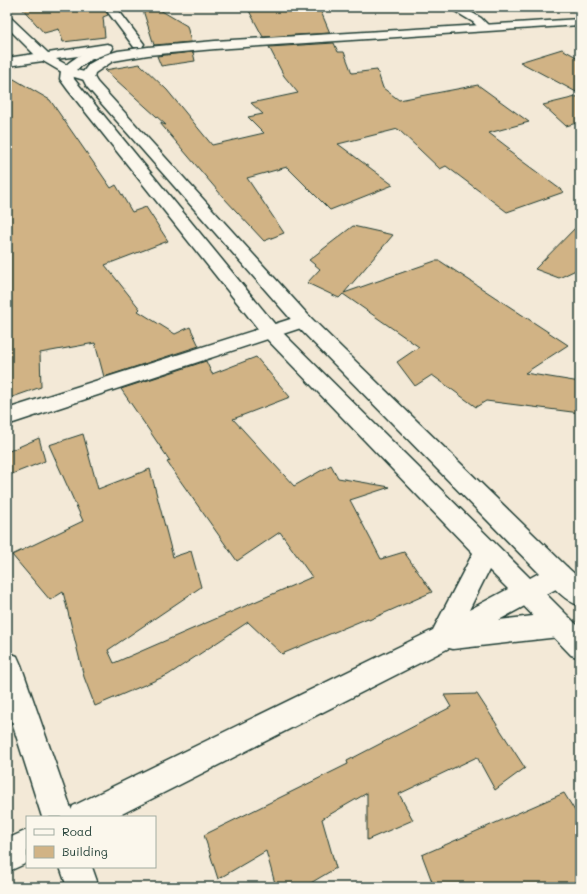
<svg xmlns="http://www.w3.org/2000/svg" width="587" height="894" viewBox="0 0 587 894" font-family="Mali,sans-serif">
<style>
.building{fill:#d1b385;stroke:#1f3d34}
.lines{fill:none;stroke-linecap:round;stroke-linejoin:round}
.minor-casing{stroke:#1f3d34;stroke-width:3}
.tertiary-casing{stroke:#1f3d34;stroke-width:3}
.primary-casing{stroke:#1f3d34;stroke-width:3}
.minor{fill:#fbf7ec;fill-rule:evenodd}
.tertiary{fill:#fbf7ec;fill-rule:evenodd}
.primary{fill:#fbf7ec;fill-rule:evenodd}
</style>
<rect width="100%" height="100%" fill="#f3e9d7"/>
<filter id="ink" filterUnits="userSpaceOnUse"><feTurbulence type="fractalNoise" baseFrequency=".025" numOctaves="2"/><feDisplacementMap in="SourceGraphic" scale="8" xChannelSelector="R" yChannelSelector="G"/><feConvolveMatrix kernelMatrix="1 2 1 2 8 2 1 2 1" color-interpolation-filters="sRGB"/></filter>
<g filter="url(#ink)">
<path class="building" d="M 21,7 L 103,7 L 108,15 L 103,17 L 105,37 L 63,42 L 59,29 L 44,33 Z
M 142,7 L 155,7 L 187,26 L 191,42 L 154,45 Z
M 247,7 L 319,7 L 330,33 L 263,37 Z
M 334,43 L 338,52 L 344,52 L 352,73 L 377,70 L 383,88 L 399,100 L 478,85 L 529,122 L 489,133 L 510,149 L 507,150 L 564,192 L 507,212 L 446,166 L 440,169 L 398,129 L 338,144 L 393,185 L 330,210 L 287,167 L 247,178 L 284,233 L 264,241 L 223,197 L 160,123 L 166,125 L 105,70 L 140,64 L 167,90 L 212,145 L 264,133 L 248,117 L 263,114 L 251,103 L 298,93 L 284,76 L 269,47 Z
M 562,49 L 580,59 L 580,94 L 520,62 Z
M 193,52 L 195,61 L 161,66 L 157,56 Z
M 7,75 L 50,100 L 111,188 L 116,185 L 132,212 L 146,207 L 168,241 L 105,265 L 140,309 L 138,311 L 175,334 L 190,327 L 199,346 L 104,377 L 95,343 L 40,353 L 41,387 L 7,399 Z
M 580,96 L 580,122 L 566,126 L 543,105 Z
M 580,223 L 580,268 L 559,278 L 535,269 Z
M 353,226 L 393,235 L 344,293 L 435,261 L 440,261 L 568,345 L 525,373 L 580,382 L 580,413 L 486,401 L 476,407 L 432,375 L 415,386 L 397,362 L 419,347 L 343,294 L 339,298 L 307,283 L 320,269 L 309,260 Z
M 256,357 L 290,397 L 233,419 L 294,486 L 331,465 L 338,478 L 390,487 L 350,500 L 381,559 L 404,552 L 432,592 L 369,620 L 368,618 L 282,654 L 248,622 L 168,675 L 95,706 L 84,677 L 63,592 L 50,600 L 12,555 L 83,521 L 49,445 L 83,434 L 98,489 L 150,469 L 173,557 L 191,551 L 201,587 L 108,650 L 114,663 L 312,577 L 280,532 L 237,561 L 167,462 L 170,461 L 121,389 L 206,361 L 212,374 Z
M 39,438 L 45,461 L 7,476 L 7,452 Z
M 477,694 L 525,768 L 495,790 L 477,757 L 399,794 L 413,820 L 367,840 L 367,793 L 322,819 L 336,868 L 304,887 L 276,887 L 266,851 L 218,879 L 204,835 L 348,764 L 347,761 L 451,707 L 444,695 Z
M 564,793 L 580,819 L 580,887 L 434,887 L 422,855 Z"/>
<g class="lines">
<g class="minor-casing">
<path id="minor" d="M 104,7 L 116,7 L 144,44 L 142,47 L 134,47 Z
M 448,7 L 462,7 L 481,18 L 490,27 L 488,29 L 480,29 L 473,22 Z
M 7,17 L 11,18 L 48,53 L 107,44 L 111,45 L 113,48 L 111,51 L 107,52 L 56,59 L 76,70 L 93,74 L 94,77 L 93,80 L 88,81 L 67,75 L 43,61 L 7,66 L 7,58 L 34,54 L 7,27 Z
M 303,315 L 310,317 L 312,321 L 310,325 L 7,425 L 7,409 Z
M 7,652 L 17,656 L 21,665 L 74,817 L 42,817 L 7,707 Z
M 60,867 L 92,867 L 99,887 L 67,887 Z"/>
</g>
<g class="tertiary-casing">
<path id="tertiary" d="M 558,564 L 567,567 L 580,579 L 580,606 C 566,601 552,588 545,575 L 549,567 Z
M 527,581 L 536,584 L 580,628 L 580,658 L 571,655 L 518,600 L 514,592 L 518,584 Z"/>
</g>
<g class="primary-casing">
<path id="primary" d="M 580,19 L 580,25 L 215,49 L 148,55 L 113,61 L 95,73 L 94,77 L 97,82 L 310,317 L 567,567 L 571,575 L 567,583 L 499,620 L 559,613 L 568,617 L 572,625 L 568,633 L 559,637 L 453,649 L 449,648 L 116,817 L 68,817 L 73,806 L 433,630 L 473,553 L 263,335 L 68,90 L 60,79 L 61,71 C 68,60 97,43 110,46 L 112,49 L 110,52 L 90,60 L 73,72 L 74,79 L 78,84 L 277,327 L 530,578 L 539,573 L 296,325 L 87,87 L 82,77 L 83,72 L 89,64 L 105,55 L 118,51 L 148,47 L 215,41 ZM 489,570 L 508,589 L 469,610 Z
M 27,830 L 27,863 L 7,872 L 7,839 Z"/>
</g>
<use href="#minor" class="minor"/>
<use href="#tertiary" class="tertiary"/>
<use href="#primary" class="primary"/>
</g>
</g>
<rect width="587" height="894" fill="none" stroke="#fbf7ec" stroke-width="24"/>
<rect x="12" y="12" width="563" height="870" fill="none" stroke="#1f3d34" stroke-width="1.5" filter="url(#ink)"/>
<rect x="26" y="816" width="130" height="52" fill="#fbf7ec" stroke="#a3ada2"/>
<rect x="34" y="829" width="20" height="6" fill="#fbf7ec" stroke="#a3ada2"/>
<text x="62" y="836" font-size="12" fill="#1f3d34">Road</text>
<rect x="34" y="846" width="20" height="12" fill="#d1b385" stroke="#a3ada2"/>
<text x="62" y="856" font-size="12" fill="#1f3d34">Building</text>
</svg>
